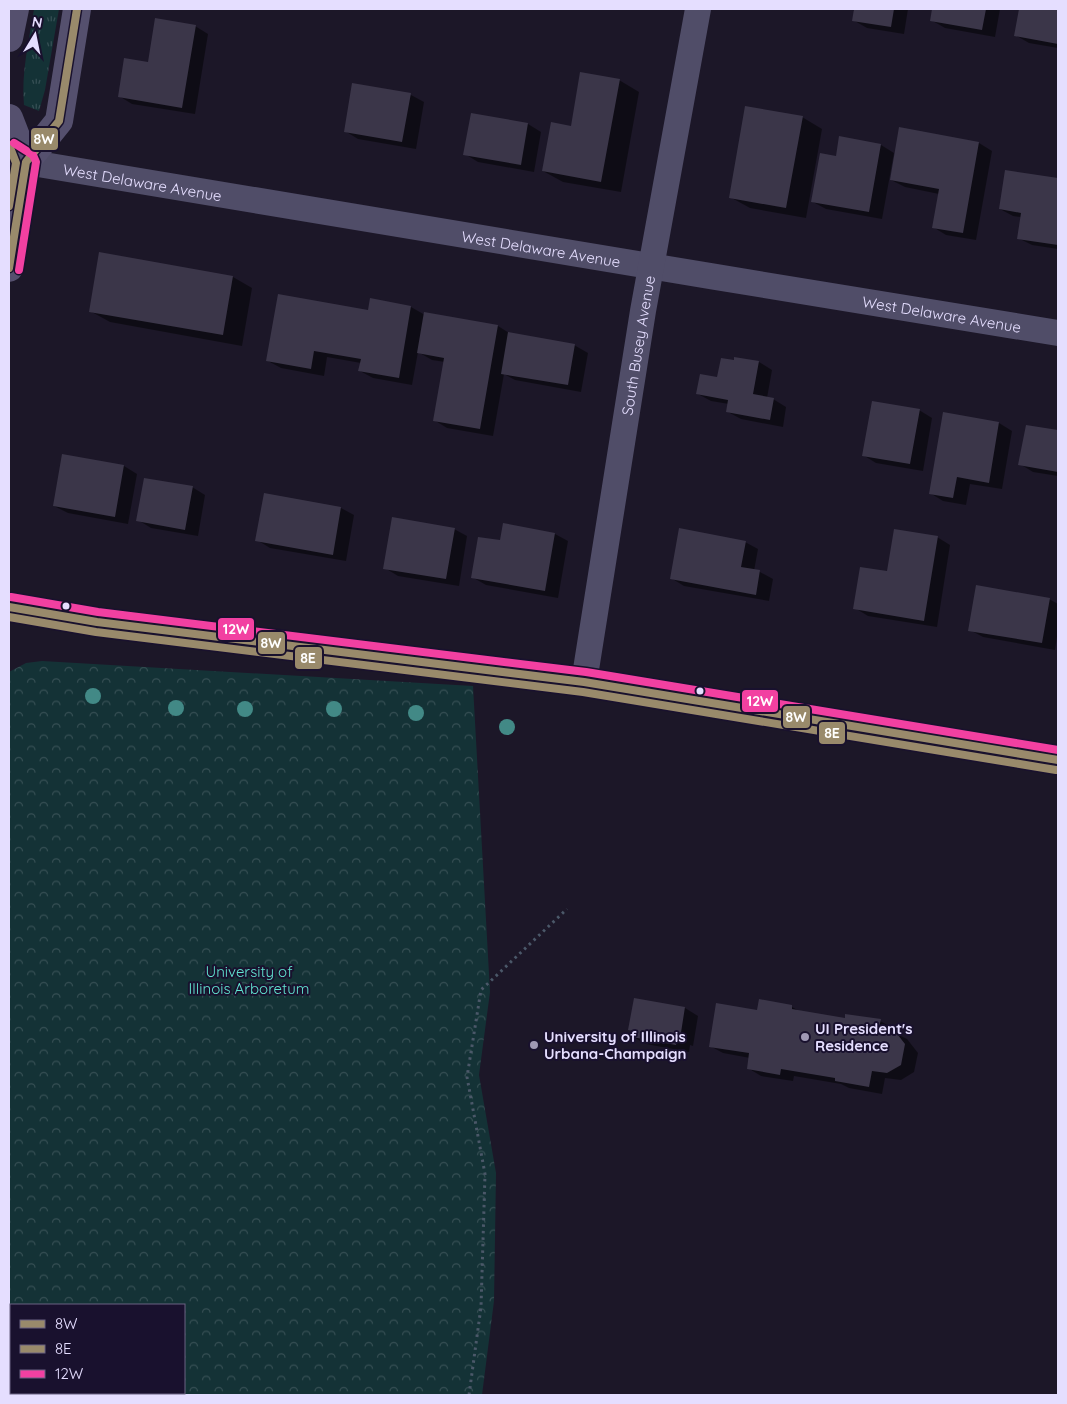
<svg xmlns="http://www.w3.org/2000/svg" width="1067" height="1404" viewBox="0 0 1067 1404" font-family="Quicksand,sans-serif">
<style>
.grass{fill:url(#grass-tufts)}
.park{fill:url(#park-crowns);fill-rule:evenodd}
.shadow{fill:#0007}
.building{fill:#3b3649}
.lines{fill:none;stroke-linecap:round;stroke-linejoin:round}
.path{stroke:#4b5869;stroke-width:3;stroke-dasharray:2.5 4;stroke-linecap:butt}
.minor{stroke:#504d68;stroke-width:26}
.secondary{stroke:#55506e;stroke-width:28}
.bus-1-casing{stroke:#19112e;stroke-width:11}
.bus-2-casing{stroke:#19112e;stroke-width:11}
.bus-3-casing{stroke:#19112e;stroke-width:11}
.bus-1{stroke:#998a6b;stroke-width:8}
.bus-2{stroke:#998a6b;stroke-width:8}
.bus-3{stroke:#f240a1;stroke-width:8}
.tree{fill:#428986}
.bus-dot{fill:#e5deff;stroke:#19112e;stroke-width:2}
.poi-dot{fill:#9f98b4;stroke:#19112e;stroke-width:2}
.labels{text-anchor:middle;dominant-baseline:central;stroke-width:4;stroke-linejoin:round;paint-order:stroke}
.street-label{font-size:15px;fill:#e5deff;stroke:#19112e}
.park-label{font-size:15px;fill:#62e6d2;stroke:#19112e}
.poi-label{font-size:15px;font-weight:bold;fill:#e5deff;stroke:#19112e;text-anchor:start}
.line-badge{stroke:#19112e;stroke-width:2}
.badge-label{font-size:14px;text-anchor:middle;font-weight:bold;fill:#fff}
</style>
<defs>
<pattern id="grass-tufts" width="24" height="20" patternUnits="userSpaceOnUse" patternTransform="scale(1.25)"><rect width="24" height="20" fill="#143236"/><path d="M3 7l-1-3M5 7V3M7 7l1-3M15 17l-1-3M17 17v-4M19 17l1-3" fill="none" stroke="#364f54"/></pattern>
<pattern id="park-crowns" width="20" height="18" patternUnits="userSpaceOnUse" patternTransform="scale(1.25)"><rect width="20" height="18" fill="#143236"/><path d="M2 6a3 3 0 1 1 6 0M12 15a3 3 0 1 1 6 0" fill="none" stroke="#364f54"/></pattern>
</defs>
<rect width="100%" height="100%" fill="#1c1728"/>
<path class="grass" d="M 34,9 L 59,9 L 45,90 L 39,111 L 24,105 C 21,73 29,41 34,9 Z"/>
<path class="park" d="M 42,661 L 473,686 L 490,992 L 479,1075 L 496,1173 L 494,1301 L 482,1395 L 9,1395 L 9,672 L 26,663 ZM 11,1305 L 184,1305 L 184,1393 L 11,1393 Z"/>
<path class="shadow" d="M 850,9 L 908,9 L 904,34 L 867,28 L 853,20 L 855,11 Z
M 933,9 L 1000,9 L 995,37 L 945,28 L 931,20 Z
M 1020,9 L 1058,9 L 1058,48 L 1029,43 L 1015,35 Z
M 195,26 L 208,34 L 195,114 L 132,104 L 119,96 L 149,63 Z
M 619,80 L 639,92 L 621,192 L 563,182 L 543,171 L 572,127 Z
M 411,95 L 424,102 L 416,149 L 358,139 L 345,131 Z
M 472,114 L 528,124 L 541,132 L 534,172 L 478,162 L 465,154 Z
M 802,117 L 822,129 L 806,218 L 750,208 L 730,197 Z
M 979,143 L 992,151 L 976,240 L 946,235 L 933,227 L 939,194 L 905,187 L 891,180 Z
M 881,145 L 894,153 L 882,219 L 826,209 L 813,202 L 837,157 Z
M 1006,172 L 1058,179 L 1058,249 L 1032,245 L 1018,238 L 1021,217 L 1013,216 L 1000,209 Z
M 233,277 L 252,288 L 242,346 L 110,322 L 90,311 Z
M 411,307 L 425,315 L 425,314 L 498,326 L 511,334 L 574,345 L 588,353 L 581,392 L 515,380 L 504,374 L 493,436 L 447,428 L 434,420 L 445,362 L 432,360 L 418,352 L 412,385 L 373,378 L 360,371 L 361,363 L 327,357 L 324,376 L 281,368 L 268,361 L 369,311 Z
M 759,362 L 772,370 L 767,398 L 773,399 L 786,407 L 783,427 L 741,419 L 728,412 L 729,404 L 711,401 L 698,394 L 718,378 Z
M 919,410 L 932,418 L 923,471 L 876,463 L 863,455 Z
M 944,414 L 999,423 L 1012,431 L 1002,489 L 970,484 L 966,505 L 943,501 L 930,493 Z
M 1027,426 L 1058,432 L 1058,476 L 1033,472 L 1020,464 Z
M 124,466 L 137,474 L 128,524 L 68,513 L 54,506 Z
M 192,487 L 205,495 L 198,536 L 151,528 L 138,520 Z
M 265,494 L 341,508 L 354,515 L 346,561 L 270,548 L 257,540 Z
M 454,529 L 467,536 L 459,586 L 398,576 L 385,568 Z
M 555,534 L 568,541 L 558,598 L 486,585 L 472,577 L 501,542 Z
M 937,537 L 950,545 L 937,627 L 868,616 L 855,608 L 888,573 Z
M 745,542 L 758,549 L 754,571 L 760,572 L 773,579 L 769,601 L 684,586 L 671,578 Z
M 1049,599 L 1058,604 L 1058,630 L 1055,650 L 983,637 L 970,630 Z
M 635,1000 L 685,1008 L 698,1016 L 693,1046 L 690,1045 L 689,1052 L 646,1044 L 633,1037 L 634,1032 L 630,1030 Z
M 792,1007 L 801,1012 L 846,1019 L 880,1021 L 893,1028 L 893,1032 L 907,1039 L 918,1053 L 914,1072 L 901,1080 L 885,1078 L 882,1094 L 849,1088 L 841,1084 L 794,1076 L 793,1081 L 761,1076 L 748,1068 L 750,1058 L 723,1053 L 710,1046 L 758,1011 Z"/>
<path class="building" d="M 854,9 L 894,9 L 891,27 L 852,21 Z
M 932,9 L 986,9 L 982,30 L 930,21 Z
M 1019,9 L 1058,9 L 1058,44 L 1014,36 Z
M 155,18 L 196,25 L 182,108 L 118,97 L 124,58 L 148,62 Z
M 580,72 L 620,79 L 601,182 L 542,171 L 551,122 L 571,126 Z
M 352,83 L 411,93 L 402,142 L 344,132 Z
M 745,106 L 803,116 L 786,208 L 729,198 Z
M 471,113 L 528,123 L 521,165 L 463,155 Z
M 899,127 L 979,142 L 963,233 L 932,228 L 939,189 L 890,180 Z
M 839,136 L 881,144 L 869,212 L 811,202 L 820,153 L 836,156 Z
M 1005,170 L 1058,178 L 1058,245 L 1017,239 L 1021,213 L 999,209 Z
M 99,252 L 233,276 L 223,335 L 89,312 Z
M 278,294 L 368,310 L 370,298 L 411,306 L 399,378 L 358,371 L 361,359 L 314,351 L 311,369 L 266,361 Z
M 424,312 L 498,325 L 480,429 L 433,421 L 444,358 L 417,353 Z
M 508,332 L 575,344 L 568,385 L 501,374 Z
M 734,357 L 759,361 L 753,394 L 774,398 L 770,420 L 726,412 L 728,400 L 696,394 L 700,374 L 717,377 L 721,358 L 734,360 Z
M 872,401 L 920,409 L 910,464 L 862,456 Z
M 943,412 L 999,422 L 989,483 L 957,477 L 953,498 L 929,494 Z
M 1026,425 L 1058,430 L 1058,472 L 1018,465 Z
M 62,454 L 124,465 L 115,517 L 53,506 Z
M 144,478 L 193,486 L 185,530 L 136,521 Z
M 264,493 L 341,507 L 333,555 L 255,541 Z
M 392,517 L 455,528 L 446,579 L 383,569 Z
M 503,523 L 555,533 L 545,591 L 471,578 L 478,537 L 500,540 Z
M 679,528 L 746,541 L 741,567 L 760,570 L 756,595 L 670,579 Z
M 894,529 L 938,536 L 924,621 L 853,609 L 860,567 L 887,571 Z
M 976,585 L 1050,598 L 1042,643 L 968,631 Z
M 634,998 L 685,1007 L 680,1039 L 677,1039 L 676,1045 L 632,1037 L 633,1031 L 628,1030 Z
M 759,999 L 792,1005 L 792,1009 L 845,1018 L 845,1014 L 881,1019 L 879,1028 L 894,1030 L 905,1044 L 901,1065 L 887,1073 L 872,1071 L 869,1087 L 835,1081 L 835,1078 L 781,1069 L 780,1075 L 747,1069 L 749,1053 L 709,1047 L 716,1003 L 757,1010 Z"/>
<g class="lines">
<path class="path" d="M 469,1395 L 481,1307 L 485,1174 L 467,1077 L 481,990 L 567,909"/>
<g class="minor">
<path id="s1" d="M 9,152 L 26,162 C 369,222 714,276 1058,333"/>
<path id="s2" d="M 584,682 L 643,311 L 698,9"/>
</g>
<path class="secondary" d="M 9,38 L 15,9
M 9,118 L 26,162 L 9,268
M 26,162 L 59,121 L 77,9
M 9,607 L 97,622 L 584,682 L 1058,760"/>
<g class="bus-1-casing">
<path id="bus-1" d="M 9,268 L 26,162 L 59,121 L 77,9
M 9,607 L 97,622 L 584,682 L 1058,760"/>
</g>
<g class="bus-2-casing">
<path id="bus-2" d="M 9,145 L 16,163 L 9,206
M 9,617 L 96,632 L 583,692 L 1056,770"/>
</g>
<g class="bus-3-casing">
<path id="bus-3" d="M 14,143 L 33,155 L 36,162 L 19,270
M 11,597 L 98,612 L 586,672 L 1058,750"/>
</g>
<use href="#bus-1" class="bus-1"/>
<use href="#bus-2" class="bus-2"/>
<use href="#bus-3" class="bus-3"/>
</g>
<g class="tree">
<circle cx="93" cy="696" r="8"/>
<circle cx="176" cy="708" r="8"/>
<circle cx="245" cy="709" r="8"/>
<circle cx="334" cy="709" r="8"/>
<circle cx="416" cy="713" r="8"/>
<circle cx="507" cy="727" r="8"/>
</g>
<g class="bus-dot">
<circle cx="66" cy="606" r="4.5"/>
<circle cx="700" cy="691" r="4.5"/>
</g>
<g class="poi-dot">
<circle cx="805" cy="1037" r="5"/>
<circle cx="534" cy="1045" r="5"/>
</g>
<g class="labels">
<g class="street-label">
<text stroke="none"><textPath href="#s1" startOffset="138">West Delaware Avenue</textPath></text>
<text stroke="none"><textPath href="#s1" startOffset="542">West Delaware Avenue</textPath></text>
<text stroke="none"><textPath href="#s1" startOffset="948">West Delaware Avenue</textPath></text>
<text stroke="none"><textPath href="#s2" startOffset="341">South Busey Avenue</textPath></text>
</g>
<g class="park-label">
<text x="249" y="971">University of<tspan x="249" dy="17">Illinois Arboretum</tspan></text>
</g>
<g class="poi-label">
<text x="815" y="1028">UI President's<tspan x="815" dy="17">Residence</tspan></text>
<text x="544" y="1036">University of Illinois<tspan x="544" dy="17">Urbana-Champaign</tspan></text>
</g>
</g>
<g class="line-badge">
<rect x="30" y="127" width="29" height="24" rx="5" fill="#998a6b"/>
<rect x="217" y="617" width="38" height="24" rx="5" fill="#f240a1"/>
<rect x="257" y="631" width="29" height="24" rx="5" fill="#998a6b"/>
<rect x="294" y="646" width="29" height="24" rx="5" fill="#998a6b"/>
<rect x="741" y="689" width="38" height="24" rx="5" fill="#f240a1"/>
<rect x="782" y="705" width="29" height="24" rx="5" fill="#998a6b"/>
<rect x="818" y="721" width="28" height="24" rx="5" fill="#998a6b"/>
</g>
<g class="badge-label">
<text x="44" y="144">8W</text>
<text x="236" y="634">12W</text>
<text x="271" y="648">8W</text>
<text x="308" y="663">8E</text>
<text x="760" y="706">12W</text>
<text x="796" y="722">8W</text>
<text x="832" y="738">8E</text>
</g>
<rect width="1067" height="1404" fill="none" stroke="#e5deff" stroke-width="20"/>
<rect x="10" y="1304" width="175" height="90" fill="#19112e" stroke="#6b6382"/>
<rect x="20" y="1320" width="25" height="8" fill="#998a6b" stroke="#6b6382"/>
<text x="55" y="1329" font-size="15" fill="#e5deff">8W</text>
<rect x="20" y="1345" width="25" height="8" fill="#998a6b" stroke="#6b6382"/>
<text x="55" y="1354" font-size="15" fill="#e5deff">8E</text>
<rect x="20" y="1370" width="25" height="8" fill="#f240a1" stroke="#6b6382"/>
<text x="55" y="1379" font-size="15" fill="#e5deff">12W</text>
<g transform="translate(35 35) rotate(10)" stroke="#19112e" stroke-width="4" paint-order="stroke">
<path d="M0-4L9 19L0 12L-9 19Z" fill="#e5deff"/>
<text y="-8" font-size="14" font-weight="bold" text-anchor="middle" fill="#e5deff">N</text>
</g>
</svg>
